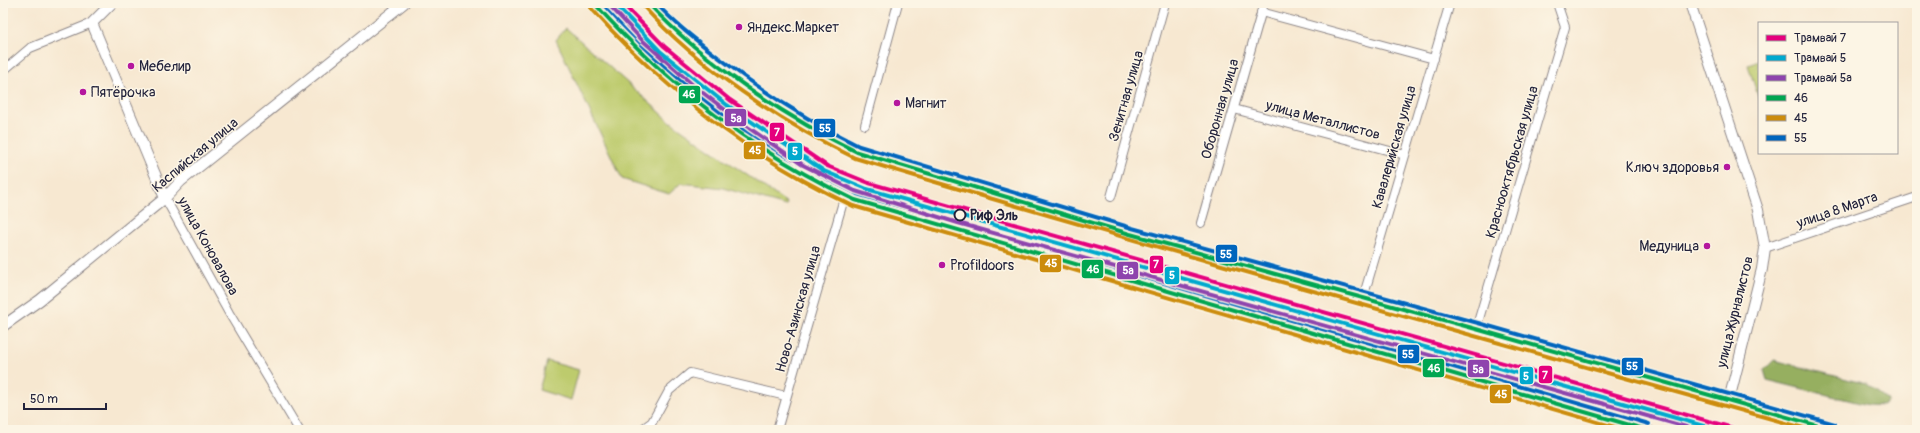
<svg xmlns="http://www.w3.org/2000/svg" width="1920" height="433" viewBox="0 0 1920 433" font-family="Pangolin,sans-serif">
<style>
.green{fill:#bdcb6d;stroke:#707654}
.forest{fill:#96af60;stroke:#5c684e}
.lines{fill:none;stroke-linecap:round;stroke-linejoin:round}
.minor-casing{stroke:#8c8586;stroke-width:10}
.tertiary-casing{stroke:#8c8586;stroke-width:12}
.primary-casing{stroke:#8c8586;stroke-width:14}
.minor{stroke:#fff;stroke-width:8}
.tertiary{stroke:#fff;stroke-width:10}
.primary{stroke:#fff;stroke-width:13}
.bus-1-casing{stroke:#fcf5e5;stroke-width:7}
.bus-2-casing{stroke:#fcf5e5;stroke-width:7}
.bus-3-casing{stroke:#fcf5e5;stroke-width:7}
.bus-1{stroke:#00a651;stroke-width:4}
.bus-2{stroke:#cc8c0c;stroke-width:4}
.bus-3{stroke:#0065bd;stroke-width:4}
.tram-1-casing{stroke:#fcf5e5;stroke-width:7}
.tram-2-casing{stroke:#fcf5e5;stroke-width:7}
.tram-3-casing{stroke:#fcf5e5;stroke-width:7}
.tram-1{stroke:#e5007d;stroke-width:4}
.tram-2{stroke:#00a9ce;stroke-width:4}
.tram-3{stroke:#8e44ad;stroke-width:4}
.poi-dot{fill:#b5179e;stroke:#fcf5e5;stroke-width:1.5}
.stop-dot{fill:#fcf5e5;stroke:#22223b;stroke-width:2}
.labels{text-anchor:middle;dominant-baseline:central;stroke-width:3;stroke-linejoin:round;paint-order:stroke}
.poi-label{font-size:14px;fill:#22223b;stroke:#fcf5e5;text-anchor:start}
.street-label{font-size:14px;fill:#22223b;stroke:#fcf5e5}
.stop-label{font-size:14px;font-weight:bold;fill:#22223b;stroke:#fcf5e5;text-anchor:start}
.line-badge{stroke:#fcf5e5;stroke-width:1.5}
.badge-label{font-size:11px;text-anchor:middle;font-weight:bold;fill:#fff}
</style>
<rect width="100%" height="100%" fill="#fcf5e5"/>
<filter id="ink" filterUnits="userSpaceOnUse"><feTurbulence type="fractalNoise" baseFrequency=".025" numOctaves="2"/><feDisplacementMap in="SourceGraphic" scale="8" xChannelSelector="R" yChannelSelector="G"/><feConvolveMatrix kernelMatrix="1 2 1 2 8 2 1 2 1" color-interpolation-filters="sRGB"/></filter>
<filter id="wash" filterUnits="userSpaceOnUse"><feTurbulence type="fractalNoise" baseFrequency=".012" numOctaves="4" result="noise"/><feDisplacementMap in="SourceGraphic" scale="16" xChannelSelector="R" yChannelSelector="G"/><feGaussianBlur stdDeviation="0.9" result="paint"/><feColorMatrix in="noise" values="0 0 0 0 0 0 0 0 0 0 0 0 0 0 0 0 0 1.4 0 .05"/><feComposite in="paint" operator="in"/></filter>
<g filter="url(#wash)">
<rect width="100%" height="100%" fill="#f7e8d1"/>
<path class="green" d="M 566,28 L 671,122 L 787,203 L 786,206 L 723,188 L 681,183 L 669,194 L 622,179 L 556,40 Z
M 1759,61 L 1759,99 L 1748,65 Z
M 547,361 L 579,370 L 571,400 L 539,390 Z"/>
<path class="forest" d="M 1774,360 L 1866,384 L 1888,400 L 1883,406 L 1868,405 L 1767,380 L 1764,370 Z"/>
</g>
<g filter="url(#ink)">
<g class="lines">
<g class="minor-casing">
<path id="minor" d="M 1261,12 L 1434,59
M 3,71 L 30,48 L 92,23
M 1234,109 L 1405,155
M 865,125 L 898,3
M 1111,197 L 1165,3
M 165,198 L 229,313 L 299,430
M 1201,223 L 1264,3
M 1765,248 L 1917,197
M 1363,298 L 1450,3
M 1476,329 L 1565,27 L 1557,3
M 641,430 L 652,422 L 669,391 L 690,373 L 786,396
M 777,430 L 845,195"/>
</g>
<g class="tertiary-casing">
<path id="tertiary" d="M 112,3 L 92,23 L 165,198
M 1690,3 L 1758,210 L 1765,248 L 1762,269 L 1729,400
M 3,326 L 40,300 L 165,198 L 181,181 L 404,3"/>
</g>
<g class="primary-casing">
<path id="primary" d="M 594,3 C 662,83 758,158 855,200 L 1647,430
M 648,3 L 671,28 L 743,84 L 816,132 L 857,152 L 1130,234 L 1476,329 L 1833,430"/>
</g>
<use href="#minor" class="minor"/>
<use href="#tertiary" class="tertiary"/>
<use href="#primary" class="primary"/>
<g class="bus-1-casing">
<path id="bus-1" d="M 594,3 C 670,87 752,151 855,200 L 1647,430
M 648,3 C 703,62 785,117 857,152 L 1130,234 L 1476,329 L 1833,430"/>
</g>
<g class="bus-2-casing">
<path id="bus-2" d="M 590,7 C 665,91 751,158 853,206 L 1625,430
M 644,7 C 698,67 782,123 855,158 C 1172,254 1492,340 1811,430"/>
</g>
<g class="bus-3-casing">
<path id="bus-3" d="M 602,3 C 676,85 757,147 857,194 L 1649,424
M 656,3 C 675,24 696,40 718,57 C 763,92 808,121 859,146 L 1132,228 L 1478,323 L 1835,424"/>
</g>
<use href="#bus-1" class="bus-1"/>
<use href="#bus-2" class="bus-2"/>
<use href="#bus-3" class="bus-3"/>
<g class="tram-1-casing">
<path id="tram-1" d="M 622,3 L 664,46 L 730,100 L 827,166 L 869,183 L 1740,430"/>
</g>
<g class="tram-2-casing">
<path id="tram-2" d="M 618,7 L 660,51 L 727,105 L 824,171 L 867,189 L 1718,430"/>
</g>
<g class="tram-3-casing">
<path id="tram-3" d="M 611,7 L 642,40 L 694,86 L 749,128 L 803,165 L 855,191 L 958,223 L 1697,430"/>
</g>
<use href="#tram-1" class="tram-1"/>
<use href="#tram-2" class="tram-2"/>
<use href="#tram-3" class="tram-3"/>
</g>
</g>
<g class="poi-dot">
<circle cx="739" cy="27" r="4"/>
<circle cx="131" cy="66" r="4"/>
<circle cx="83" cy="92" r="4"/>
<circle cx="897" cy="103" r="4"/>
<circle cx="1727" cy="167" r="4"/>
<circle cx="1707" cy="246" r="4"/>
<circle cx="942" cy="265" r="4"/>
</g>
<circle class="stop-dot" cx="960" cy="215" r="5.5"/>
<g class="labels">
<g class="poi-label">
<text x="747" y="27">Яндекс.Маркет</text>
<text x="139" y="66">Мебелир</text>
<text x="91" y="92">Пятёрочка</text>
<text x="905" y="103">Магнит</text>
<text x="1719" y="167" text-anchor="end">Ключ здоровья</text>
<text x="1699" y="246" text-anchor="end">Медуница</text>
<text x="950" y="265">Profildoors</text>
</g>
<g class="street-label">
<text transform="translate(1126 96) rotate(-74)">Зенитная улица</text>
<text transform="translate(1220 109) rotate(-74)">Оборонная улица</text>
<text transform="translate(1323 120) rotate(15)">улица Металлистов</text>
<text transform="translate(1394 147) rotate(-74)">Кавалерийская улица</text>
<text transform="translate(195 155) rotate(-40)">Каспийская улица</text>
<text transform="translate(1512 162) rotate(-74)">Краснооктябрьская улица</text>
<text transform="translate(1837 210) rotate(-19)">улица 8 Марта</text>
<text transform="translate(208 246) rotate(61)">улица Коновалова</text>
<text transform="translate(798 309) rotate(-74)">Ново-Азинская улица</text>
<text transform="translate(1735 312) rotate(-76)">улица Журналистов</text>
</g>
<g class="stop-label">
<text x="970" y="215">Риф Эль</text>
</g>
</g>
<g class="line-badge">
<rect x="678" y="85" width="23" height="19" rx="4" fill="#00a651"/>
<rect x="724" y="108" width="23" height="19" rx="4" fill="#8e44ad"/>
<rect x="813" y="118" width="23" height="20" rx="4" fill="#0065bd"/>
<rect x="769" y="122" width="16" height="20" rx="4" fill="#e5007d"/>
<rect x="743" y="141" width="23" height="19" rx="4" fill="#cc8c0c"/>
<rect x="787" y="142" width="16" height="19" rx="4" fill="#00a9ce"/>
<rect x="1215" y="244" width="23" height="19" rx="4" fill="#0065bd"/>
<rect x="1039" y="254" width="23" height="19" rx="4" fill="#cc8c0c"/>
<rect x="1149" y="255" width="15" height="19" rx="4" fill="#e5007d"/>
<rect x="1081" y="259" width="23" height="20" rx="4" fill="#00a651"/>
<rect x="1116" y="261" width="23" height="19" rx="4" fill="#8e44ad"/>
<rect x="1164" y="266" width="16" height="19" rx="4" fill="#00a9ce"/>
<rect x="1397" y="344" width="23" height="20" rx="4" fill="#0065bd"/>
<rect x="1621" y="357" width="23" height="19" rx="4" fill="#0065bd"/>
<rect x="1422" y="358" width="23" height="20" rx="4" fill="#00a651"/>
<rect x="1467" y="359" width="23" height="19" rx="4" fill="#8e44ad"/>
<rect x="1538" y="365" width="15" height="19" rx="4" fill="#e5007d"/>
<rect x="1519" y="366" width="15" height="19" rx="4" fill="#00a9ce"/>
<rect x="1489" y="384" width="23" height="20" rx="4" fill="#cc8c0c"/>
</g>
<g class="badge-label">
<text x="689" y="98">46</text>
<text x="736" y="122">5а</text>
<text x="825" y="132">55</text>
<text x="777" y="136">7</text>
<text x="755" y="154">45</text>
<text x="795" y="155">5</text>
<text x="1226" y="258">55</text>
<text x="1051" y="267">45</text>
<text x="1156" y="268">7</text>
<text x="1093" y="273">46</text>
<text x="1128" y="274">5а</text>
<text x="1172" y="279">5</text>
<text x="1408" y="358">55</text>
<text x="1632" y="370">55</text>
<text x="1434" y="372">46</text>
<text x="1478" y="373">5а</text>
<text x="1545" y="379">7</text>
<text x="1526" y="380">5</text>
<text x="1501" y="398">45</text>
</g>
<rect width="1920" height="433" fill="none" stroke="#fcf5e5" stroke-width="16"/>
<rect x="1758" y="22" width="140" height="132" fill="#fcf5e5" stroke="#a5a1a1"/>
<rect x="1766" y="35" width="20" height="6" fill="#e5007d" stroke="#a5a1a1"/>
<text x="1794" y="42" font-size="12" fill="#22223b">Трамвай 7</text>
<rect x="1766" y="55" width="20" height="6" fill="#00a9ce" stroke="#a5a1a1"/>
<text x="1794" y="62" font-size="12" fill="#22223b">Трамвай 5</text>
<rect x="1766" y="75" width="20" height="6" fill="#8e44ad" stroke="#a5a1a1"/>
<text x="1794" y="82" font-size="12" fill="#22223b">Трамвай 5а</text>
<rect x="1766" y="95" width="20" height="6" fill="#00a651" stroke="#a5a1a1"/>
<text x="1794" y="102" font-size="12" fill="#22223b">46</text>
<rect x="1766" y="115" width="20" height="6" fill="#cc8c0c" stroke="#a5a1a1"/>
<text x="1794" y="122" font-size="12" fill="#22223b">45</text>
<rect x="1766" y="135" width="20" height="6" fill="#0065bd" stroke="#a5a1a1"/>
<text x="1794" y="142" font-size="12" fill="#22223b">55</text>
<path d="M24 403v6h82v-6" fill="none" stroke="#22223b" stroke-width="2"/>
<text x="30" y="403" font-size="12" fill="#22223b" stroke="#fcf5e5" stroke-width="3" paint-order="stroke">50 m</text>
</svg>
